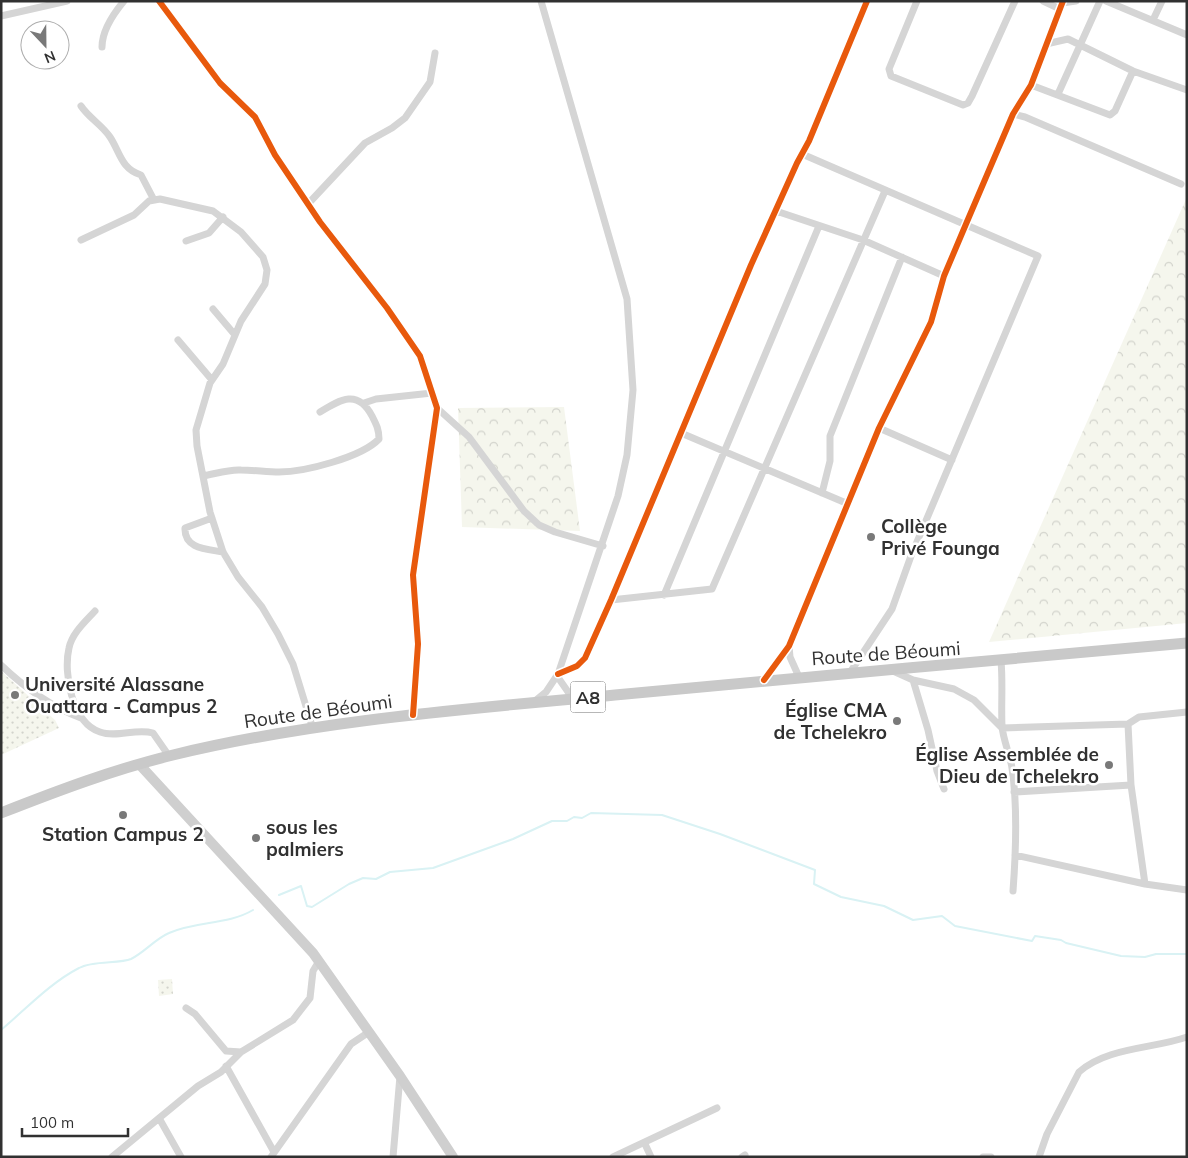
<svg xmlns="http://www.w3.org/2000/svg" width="1188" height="1158" viewBox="0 0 1188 1158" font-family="Mulish,sans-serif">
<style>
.grass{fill:url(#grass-dots)}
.forest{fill:url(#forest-crowns)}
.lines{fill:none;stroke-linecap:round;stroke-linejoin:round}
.stream{stroke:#d9f2f4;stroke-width:2}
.minor{stroke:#d5d5d5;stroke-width:7}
.secondary{stroke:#cfcfcf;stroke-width:10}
.primary{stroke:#c9c9c9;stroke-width:11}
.cycleway-casing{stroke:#fff;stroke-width:9}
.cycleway{stroke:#e8590c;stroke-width:6}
.poi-dot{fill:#797979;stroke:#fff;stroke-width:2}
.labels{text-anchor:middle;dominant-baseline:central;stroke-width:5;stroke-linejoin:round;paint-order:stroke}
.shield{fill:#fff;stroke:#6f6f6f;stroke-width:1}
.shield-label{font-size:18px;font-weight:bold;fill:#313131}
.poi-label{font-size:19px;font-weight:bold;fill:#313131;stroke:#fff;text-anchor:start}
.street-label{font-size:19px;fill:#313131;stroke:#fff}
</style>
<defs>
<pattern id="grass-dots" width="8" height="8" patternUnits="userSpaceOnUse" patternTransform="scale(1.25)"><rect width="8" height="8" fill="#f5f6ed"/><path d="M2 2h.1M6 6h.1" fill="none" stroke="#d2d3cc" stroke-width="1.8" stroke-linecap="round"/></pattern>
<pattern id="forest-crowns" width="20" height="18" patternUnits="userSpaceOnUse" patternTransform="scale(1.25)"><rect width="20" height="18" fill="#f5f6ed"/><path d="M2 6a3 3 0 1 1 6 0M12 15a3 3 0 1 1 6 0" fill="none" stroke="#d2d3cc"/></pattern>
</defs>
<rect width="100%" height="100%" fill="#fff"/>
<path class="grass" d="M 1,671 L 55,720 L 59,728 L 1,755 Z
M 172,979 L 173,994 L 159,996 L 158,980 Z"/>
<path class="forest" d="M 1187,197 L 1187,623 L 989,642 Z
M 564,407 L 580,531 L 462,527 L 458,408 Z"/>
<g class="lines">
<path class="stream" d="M 279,895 L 301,886 L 307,906 L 312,907 L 349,884 L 363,878 L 376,879 L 390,872 L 433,868 L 513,839 L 552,821 L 567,821 L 574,817 L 582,818 L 591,813 L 662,815 L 720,834 L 815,870 L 814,884 L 841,897 L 884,906 L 913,920 L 942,916 L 955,926 L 1032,941 L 1035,936 L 1061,940 L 1066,943 L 1121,956 L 1145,957 L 1156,954 L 1187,954
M 1,1030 C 26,1009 50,983 79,968 C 93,960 119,964 131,959 C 145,952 155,939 169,933 C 195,921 228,925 253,910"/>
<path class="minor" d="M 159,1 L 220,83 L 255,117 L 275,155 L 320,222 L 387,308 L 420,356 L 437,408 L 413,575 L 418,644 L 413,715
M 917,1 L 889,69 L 891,76 L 963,105 L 968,103 L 972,96 L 1015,1
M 1043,1 L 1060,9
M 1106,1 L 1187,35
M 1062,3 L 1076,1
M 1,16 L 67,1
M 1153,20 L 1162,1
M 1046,44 L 1068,39 L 1133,71 L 1187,90
M 102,47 C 102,31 114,13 124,1
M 1031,85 L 1110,115 L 1115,111 L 1133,71
M 1058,94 L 1100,1
M 81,106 C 89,118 102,125 110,137 C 120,152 121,169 141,175 L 154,200
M 1013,114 L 1025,117 L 1181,184
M 802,154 L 1038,256 L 911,556 L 892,609 L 849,674
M 308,204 L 365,143 L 392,128 L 405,118 L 430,82 L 435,53
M 776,211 L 863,240 L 944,276
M 81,240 L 134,215 L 149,201 L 160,199 L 213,211 L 241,232 L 263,257 L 267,270 L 265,284 L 241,321 L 223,364 L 210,383 L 196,430 L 197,446 L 210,512 L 223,552 L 238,577 L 262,607 L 278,634 L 293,664 L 313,729
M 186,241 L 209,233 L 223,217
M 213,309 L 235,335
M 178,340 L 212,380
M 364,403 L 376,399 L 432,393
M 437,408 L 469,437 L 524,511 L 539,525 L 555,532 L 603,546
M 879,428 L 952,460
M 681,433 L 846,503
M 203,476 C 215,474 229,469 241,470 C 254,470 267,472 279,472 C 305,472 362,457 379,439 C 379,429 376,424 372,416 C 358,389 341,399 320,412
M 822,493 L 830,461 L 830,436 L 902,257
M 212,518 L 185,528 C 184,549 207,549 223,552
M 664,595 L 819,226
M 611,600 L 712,589 L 885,191
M 95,611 C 86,621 72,633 69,648 C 63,673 72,723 100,732 C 117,738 136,728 153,733 L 169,756
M 789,646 L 790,657 L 799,677
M 1001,661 C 1003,683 1001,704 1002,726 C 1003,740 1010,754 1012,768 C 1018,808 1016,851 1013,891
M 1,665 C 25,688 50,706 81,718
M 893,671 L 913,680 L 954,689 L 974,700 L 1002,728 L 1128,724 L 1139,717 L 1187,712
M 558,674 L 577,666 L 585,658 L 611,600 L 751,265 L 797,163 L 809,141 L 867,1
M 557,676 L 573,699
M 764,680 L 789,646 L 879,428 L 931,322 L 944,276 L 966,224 L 1013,114 L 1031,85 L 1063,1
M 913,680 L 928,730 L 937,771 L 944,789
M 535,701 L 546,692 L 558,674 L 618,496 L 627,455 L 633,390 L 627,299 L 541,1
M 1128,724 L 1131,785 L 1145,884
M 1014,792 L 1131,785
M 1015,855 L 1145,884 L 1187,890
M 186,1008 L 195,1014 L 226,1051 L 241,1052 L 293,1020 L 310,998 L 313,971 L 319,961
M 226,1066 L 274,1152
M 159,1118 L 181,1157
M 645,1144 L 651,1157
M 112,1157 L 198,1086 L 221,1072 L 241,1052
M 271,1157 L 351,1044 L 369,1032
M 393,1157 L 400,1076
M 613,1157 L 717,1108
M 742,1157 L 745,1155
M 983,1157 L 991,1157
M 1039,1157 L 1047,1134 L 1079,1072 C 1107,1047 1153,1049 1187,1037"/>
<path class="secondary" d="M 140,765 L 313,953 L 400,1076 L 453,1157"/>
<path class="primary" d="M 1,813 C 57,791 115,769 173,755 C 317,720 468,709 615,695 C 806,676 996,661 1187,643"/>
<g class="cycleway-casing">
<path id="cycleway" d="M 159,1 L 220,83 L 255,117 L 275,155 L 320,222 L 387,308 L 420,356 L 437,408 L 413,575 L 418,644 L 413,715
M 558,674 L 577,666 L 585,658 L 611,600 L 751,265 L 797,163 L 809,141 L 867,1
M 764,680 L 789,646 L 879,428 L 931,322 L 944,276 L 966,224 L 1013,114 L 1031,85 L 1063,1"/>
</g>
<use href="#cycleway" class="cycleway"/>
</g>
<g class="poi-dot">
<circle cx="871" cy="537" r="5"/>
<circle cx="15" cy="695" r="5"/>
<circle cx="897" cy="721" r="5"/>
<circle cx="1109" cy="765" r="5"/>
<circle cx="123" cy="815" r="5"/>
<circle cx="256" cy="838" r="5"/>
</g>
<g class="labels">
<rect class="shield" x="570.5" y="681.5" width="35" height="31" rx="4"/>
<g class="shield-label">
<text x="588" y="697">A8</text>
</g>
<g class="poi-label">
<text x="881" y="526">Collège<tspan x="881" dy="22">Privé Founga</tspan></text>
<text x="25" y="684">Université Alassane<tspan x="25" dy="22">Ouattara - Campus 2</tspan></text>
<text x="887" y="710" text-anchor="end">Église CMA<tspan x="887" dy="22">de Tchelekro</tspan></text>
<text x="1099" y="754" text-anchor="end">Église Assemblée de<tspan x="1099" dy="22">Dieu de Tchelekro</tspan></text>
<text x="266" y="827">sous les<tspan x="266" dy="22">palmiers</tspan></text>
<text x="123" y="834" text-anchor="middle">Station Campus 2</text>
</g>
<g class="street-label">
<text transform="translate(886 653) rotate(-4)">Route de Béoumi</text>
<text transform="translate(318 711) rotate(-8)">Route de Béoumi</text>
</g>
</g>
<rect width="1188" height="1158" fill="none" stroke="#313131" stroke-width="5"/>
<g transform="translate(45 45) rotate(158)"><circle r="24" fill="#ffffff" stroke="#adadad"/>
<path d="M0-4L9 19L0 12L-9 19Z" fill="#797979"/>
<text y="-8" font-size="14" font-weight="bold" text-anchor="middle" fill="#313131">N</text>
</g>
<path d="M22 1128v8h106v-8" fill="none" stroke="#313131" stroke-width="2.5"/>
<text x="30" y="1128" font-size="15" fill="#313131" stroke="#ffffff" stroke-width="4" paint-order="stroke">100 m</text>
</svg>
